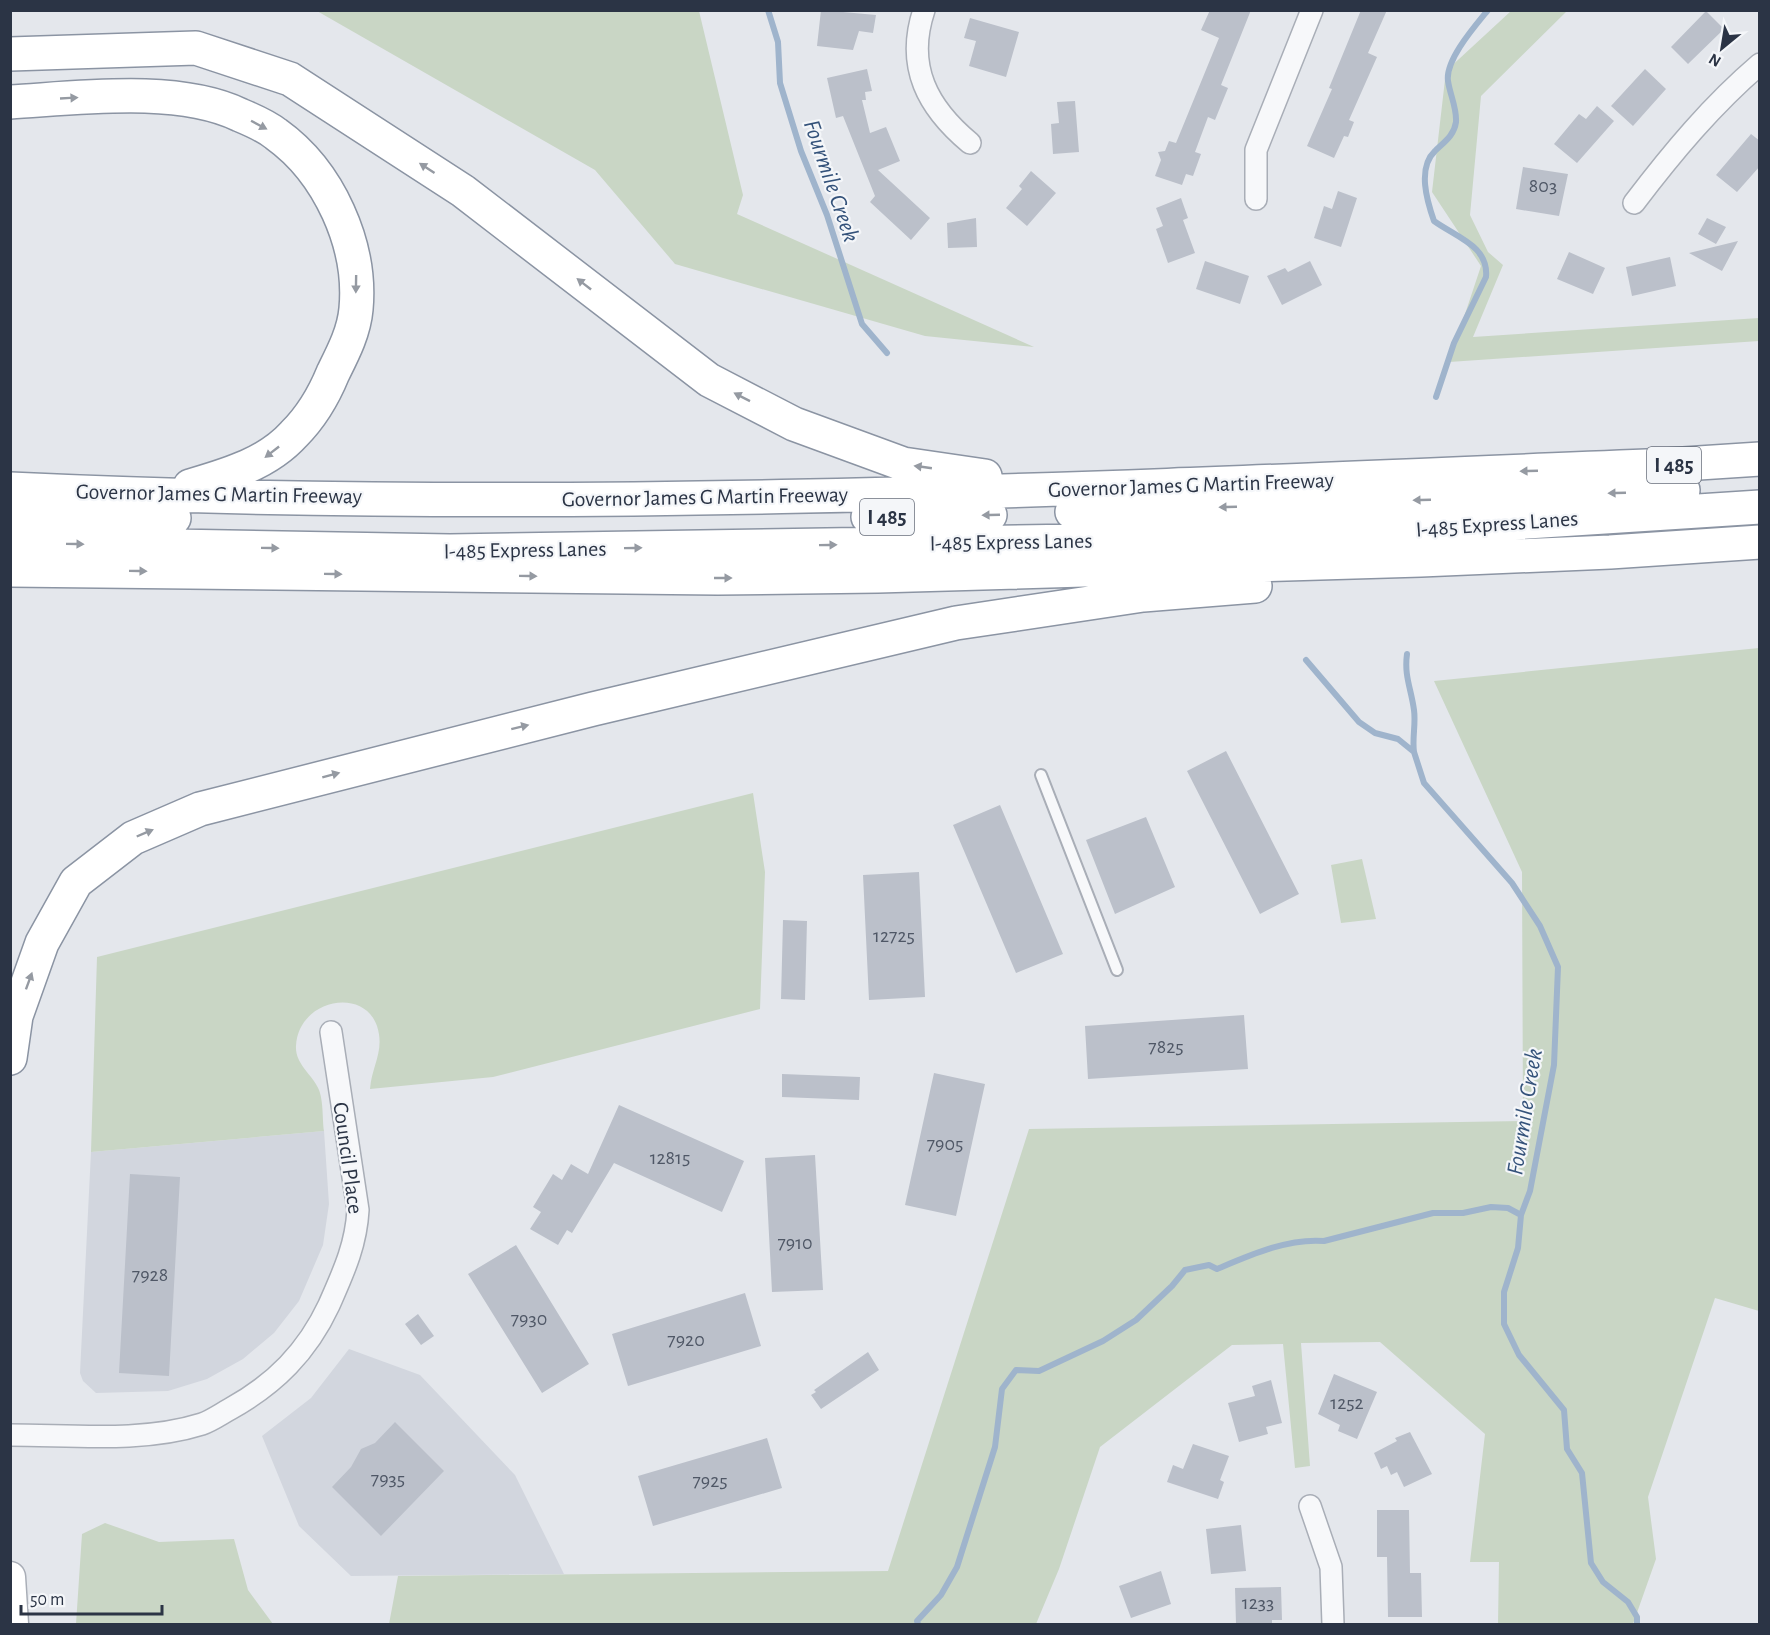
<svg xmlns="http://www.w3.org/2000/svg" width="1770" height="1635" viewBox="0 0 1770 1635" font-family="'Alegreya Sans',sans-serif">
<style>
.built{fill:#d2d6de}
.green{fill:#c9d6c5}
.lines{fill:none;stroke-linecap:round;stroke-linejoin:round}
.stream{stroke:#9fb4cc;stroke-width:6}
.building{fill:#bbc0ca}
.service-casing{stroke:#a9aeb7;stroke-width:14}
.minor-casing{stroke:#a9aeb7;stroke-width:24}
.secondary-casing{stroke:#a9aeb7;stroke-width:33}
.motorway-casing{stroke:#8b94a3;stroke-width:36}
.service{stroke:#f7f8fa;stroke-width:10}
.minor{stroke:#f7f8fa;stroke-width:21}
.secondary{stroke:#fff;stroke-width:30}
.motorway{stroke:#fff;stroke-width:33}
.oneway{fill:#959aa2}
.labels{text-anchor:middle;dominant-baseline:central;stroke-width:4.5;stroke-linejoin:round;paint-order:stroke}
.number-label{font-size:20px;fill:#4f5766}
.shield{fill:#f4f6f9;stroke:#676e7b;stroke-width:1.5}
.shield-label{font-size:21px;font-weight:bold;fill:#2b3445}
.street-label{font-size:22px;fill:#2b3445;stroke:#f4f6f9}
.water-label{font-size:24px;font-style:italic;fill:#34527a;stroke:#f4f6f9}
</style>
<rect width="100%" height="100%" fill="#e4e7ec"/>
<path class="built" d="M 324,1131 L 329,1204 L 323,1245 L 299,1301 L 274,1333 L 243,1359 L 207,1379 L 168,1391 L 96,1393 L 83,1381 L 80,1373 L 91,1152 Z
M 349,1349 L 420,1375 L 515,1475 L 564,1574 L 351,1576 L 299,1526 L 262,1436 L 311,1398 Z"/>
<path class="green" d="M 317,11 L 699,11 L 743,195 L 737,214 L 1034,347 L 925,336 L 675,264 L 595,170 Z
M 1511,11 L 1567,11 L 1481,96 L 1470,215 L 1488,252 L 1503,265 L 1473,337 L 1759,318 L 1759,341 L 1449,362 L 1481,266 L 1432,192 L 1446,71 Z
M 1759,648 L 1759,1311 L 1715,1298 L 1648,1497 L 1656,1559 L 1633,1624 L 1498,1624 L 1499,1562 L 1470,1562 L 1485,1434 L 1380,1342 L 1301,1343 L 1310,1466 L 1295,1468 L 1283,1344 L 1232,1345 L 1100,1447 L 1059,1569 L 1036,1624 L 389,1624 L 398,1576 L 888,1571 L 1029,1129 L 1523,1121 L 1522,872 L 1434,681 Z
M 753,793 L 765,872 L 760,1009 L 493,1077 L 370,1089 C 372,1065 385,1051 377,1026 C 363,986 298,1000 296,1046 C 295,1063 310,1073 317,1086 C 324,1097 322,1119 324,1131 L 91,1152 L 97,957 Z
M 1362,859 L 1376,919 L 1341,923 L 1331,865 Z
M 105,1523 L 159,1542 L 234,1539 L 248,1590 L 273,1624 L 76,1624 L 82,1534 Z"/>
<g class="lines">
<path class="stream" d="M 768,10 L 778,42 L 780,83 L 801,151 L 827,215 L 862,324 L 887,353
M 1436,397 L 1454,343 L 1486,277 C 1489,246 1456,237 1434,221 C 1427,201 1417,168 1435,151 C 1444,142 1454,136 1456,122 C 1457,108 1450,95 1448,81 C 1445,60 1475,26 1488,10
M 1407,654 C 1404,676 1411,688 1414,710 C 1416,724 1412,738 1414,752
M 1306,660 L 1359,722 L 1375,733 L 1398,739 L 1414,752 L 1424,783 L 1512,883 L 1540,926 L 1558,967 L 1554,1065 L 1530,1191 L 1521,1215 L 1518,1248 L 1504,1292 L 1504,1324 L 1519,1355 L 1564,1410 L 1567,1449 L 1582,1473 L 1591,1563 L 1603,1582 L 1628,1602 L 1637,1617 L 1637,1624
M 918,1624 L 917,1621 L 941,1595 L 957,1567 L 995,1447 L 1002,1389 L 1016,1370 L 1039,1371 L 1103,1341 L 1136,1320 L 1172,1286 L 1185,1270 L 1209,1265 L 1217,1269 C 1250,1255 1288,1238 1324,1241 L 1433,1213 L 1463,1213 L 1491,1207 L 1508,1208 L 1521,1215"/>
</g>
<path class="building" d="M 821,10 L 876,15 L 873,33 L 859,31 L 853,50 L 817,46 Z
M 1210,10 L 1251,10 L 1221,85 L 1228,88 L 1215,120 L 1208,117 L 1195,152 L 1201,154 L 1193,176 L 1186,174 L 1182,185 L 1155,176 L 1161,160 L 1158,152 L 1165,151 L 1169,141 L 1176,143 L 1219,38 L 1201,30 Z
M 1361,10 L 1387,10 L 1368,53 L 1377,57 L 1349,120 L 1354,122 L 1348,137 L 1344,136 L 1334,158 L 1307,146 L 1332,89 L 1329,88 Z
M 1706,11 L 1724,29 L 1688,64 L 1671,47 Z
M 970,18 L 1019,32 L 1006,77 L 969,66 L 976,41 L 964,38 Z
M 867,69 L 872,91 L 865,92 L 866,100 L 862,100 L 870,133 L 886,127 L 900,161 L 878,170 L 930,218 L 911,240 L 870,202 L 875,196 L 843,116 L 836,118 L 827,78 Z
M 1645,69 L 1666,89 L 1633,126 L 1611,106 Z
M 1075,101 L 1079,152 L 1053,154 L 1051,124 L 1059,123 L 1057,102 Z
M 1597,106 L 1614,121 L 1577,163 L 1554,144 L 1579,114 L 1586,119 Z
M 1751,134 L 1760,141 L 1760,166 L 1737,192 L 1716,175 Z
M 1523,167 L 1568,174 L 1559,216 L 1516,209 Z
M 1031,171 L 1056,193 L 1027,226 L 1006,208 L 1022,189 L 1019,186 Z
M 1338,191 L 1357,198 L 1341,247 L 1314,238 L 1324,206 L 1332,209 Z
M 1181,198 L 1188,218 L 1183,220 L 1195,253 L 1168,263 L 1156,229 L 1163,226 L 1156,208 Z
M 976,218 L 977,247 L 948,248 L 947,223 Z
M 1707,218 L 1726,227 L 1716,244 L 1698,234 Z
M 1738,241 L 1722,271 L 1689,253 Z
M 1569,252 L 1605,268 L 1593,294 L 1557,279 Z
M 1670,257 L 1676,286 L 1632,296 L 1626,267 Z
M 1205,261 L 1249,276 L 1240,304 L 1196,289 Z
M 1310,261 L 1322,285 L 1282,305 L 1267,276 L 1285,268 L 1288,272 Z
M 1226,751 L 1299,894 L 1260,914 L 1187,771 Z
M 1000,805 L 1063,954 L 1016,973 L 953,825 Z
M 1146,817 L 1175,887 L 1115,914 L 1086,840 Z
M 919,872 L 925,997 L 869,1000 L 863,875 Z
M 783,920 L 807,921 L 805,1000 L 781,999 Z
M 1244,1015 L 1248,1069 L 1088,1079 L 1085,1026 Z
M 934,1073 L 985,1084 L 956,1216 L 905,1205 Z
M 782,1074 L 860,1077 L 859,1100 L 782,1097 Z
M 619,1105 L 744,1161 L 722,1212 L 614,1163 L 572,1233 L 567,1230 L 558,1245 L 530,1229 L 541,1212 L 533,1207 L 553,1174 L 562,1180 L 571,1164 L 588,1174 Z
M 815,1155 L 823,1290 L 772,1292 L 765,1158 Z
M 130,1174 L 180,1177 L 169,1376 L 119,1373 Z
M 516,1245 L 589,1364 L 542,1393 L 468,1274 Z
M 745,1293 L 761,1346 L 628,1386 L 612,1334 Z
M 418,1314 L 434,1336 L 421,1345 L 405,1324 Z
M 868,1352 L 879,1370 L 821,1409 L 811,1395 L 816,1392 L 814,1390 Z
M 1334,1374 L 1377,1392 L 1357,1439 L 1338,1431 L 1340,1425 L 1318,1414 Z
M 1271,1380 L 1282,1423 L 1266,1427 L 1268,1434 L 1239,1442 L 1228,1403 L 1255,1396 L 1252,1386 Z
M 395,1422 L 444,1471 L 381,1536 L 332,1487 L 351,1467 L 361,1449 L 375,1443 Z
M 1410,1432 L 1432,1474 L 1404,1487 L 1397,1472 L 1391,1475 L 1387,1466 L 1381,1469 L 1374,1453 L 1397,1441 L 1395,1438 Z
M 767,1438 L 782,1488 L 653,1526 L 638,1476 Z
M 1193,1444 L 1229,1456 L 1220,1480 L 1224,1482 L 1218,1499 L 1167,1482 L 1173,1465 L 1183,1469 Z
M 1377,1510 L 1409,1510 L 1410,1573 L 1421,1573 L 1422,1617 L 1388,1617 L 1387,1557 L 1377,1557 Z
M 1241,1525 L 1246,1571 L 1211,1574 L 1206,1529 Z
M 1161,1571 L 1171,1604 L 1131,1618 L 1119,1586 Z
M 1281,1587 L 1282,1620 L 1272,1620 L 1272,1624 L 1236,1624 L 1235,1588 Z"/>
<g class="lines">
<g class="service-casing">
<path id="service" d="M 1041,775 L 1117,970"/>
</g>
<g class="minor-casing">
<path id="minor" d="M 924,10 C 905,67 928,108 970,143
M 1256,199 L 1256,150 L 1312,10
M 1634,203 C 1672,153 1712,105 1760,64
M 10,1435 C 72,1435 142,1443 202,1424 C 211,1421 221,1414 230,1409 C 275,1384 307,1352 329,1305 C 343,1273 356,1246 358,1210 L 331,1032
M 1310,1506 L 1331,1567 L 1333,1624"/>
</g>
<g class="secondary-casing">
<path id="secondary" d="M 10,1577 L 13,1624"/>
</g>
<g class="motorway-casing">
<path id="motorway" d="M 10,54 L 196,48 L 290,79 L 463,191 L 709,380 L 794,424 L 903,464 L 985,476
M 10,102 C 79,98 178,85 240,115 C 252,120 266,126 276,134 C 329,172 362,245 356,309 C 354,332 343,353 333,373 C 324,395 311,417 294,434 C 267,464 227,475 190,486
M 10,489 C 563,515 1116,488 1668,465 L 1760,459
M 1072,512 L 1683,490
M 868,517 L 990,515
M 10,518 L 174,518
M 10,543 L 450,551 L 1143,540 L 1421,529 L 1760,507
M 10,570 L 718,578 L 878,576 L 1421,560 L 1610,552 L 1760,542
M 10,1058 L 16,1016 L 42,943 L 76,882 L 133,838 L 200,809 L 593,709 L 956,623 L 1143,595 L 1255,586"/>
</g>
<use href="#service" class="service"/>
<use href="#minor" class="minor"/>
<use href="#secondary" class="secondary"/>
<use href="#motorway" class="motorway"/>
</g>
<defs><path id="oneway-solid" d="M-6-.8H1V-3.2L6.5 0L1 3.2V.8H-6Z" transform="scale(1.5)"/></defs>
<g class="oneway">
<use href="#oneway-solid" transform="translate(69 98) rotate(-3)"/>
<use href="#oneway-solid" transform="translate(259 125) rotate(28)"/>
<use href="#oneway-solid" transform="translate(427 168) rotate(-147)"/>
<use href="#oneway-solid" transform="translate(356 284) rotate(91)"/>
<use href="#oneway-solid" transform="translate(584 284) rotate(-142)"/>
<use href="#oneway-solid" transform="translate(742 397) rotate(-153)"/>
<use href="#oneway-solid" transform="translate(272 452) rotate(142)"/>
<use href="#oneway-solid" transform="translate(923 467) rotate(-172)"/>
<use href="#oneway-solid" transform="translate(1529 471) rotate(178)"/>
<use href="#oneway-solid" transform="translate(1617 493) rotate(178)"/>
<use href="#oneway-solid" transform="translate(1422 500) rotate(178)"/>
<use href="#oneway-solid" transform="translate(1228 507) rotate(178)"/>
<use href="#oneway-solid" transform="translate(991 515) rotate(178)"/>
<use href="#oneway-solid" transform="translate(75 544) rotate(1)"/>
<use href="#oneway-solid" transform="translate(828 545) rotate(-1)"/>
<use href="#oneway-solid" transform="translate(270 548) rotate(1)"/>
<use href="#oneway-solid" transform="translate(633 548) rotate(-1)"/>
<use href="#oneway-solid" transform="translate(138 571) rotate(1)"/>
<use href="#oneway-solid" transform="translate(333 574) rotate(1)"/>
<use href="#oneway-solid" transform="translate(528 576) rotate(1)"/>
<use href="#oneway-solid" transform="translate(723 578)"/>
<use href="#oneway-solid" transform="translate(520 727) rotate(-14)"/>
<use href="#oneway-solid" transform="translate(331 775) rotate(-15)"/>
<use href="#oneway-solid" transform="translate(145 833) rotate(-23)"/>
<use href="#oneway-solid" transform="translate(29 981) rotate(-70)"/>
</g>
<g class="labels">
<g class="number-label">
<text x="1543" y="186">803</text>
<text x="894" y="936">12725</text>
<text x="1166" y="1047">7825</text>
<text x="945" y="1144">7905</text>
<text x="670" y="1158">12815</text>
<text x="795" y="1243">7910</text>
<text x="150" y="1275">7928</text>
<text x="529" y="1319">7930</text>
<text x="686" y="1340">7920</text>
<text x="1347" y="1403">1252</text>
<text x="388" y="1479">7935</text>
<text x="710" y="1481">7925</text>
<text x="1258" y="1603">1233</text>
</g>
<g class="shield">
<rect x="1647" y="447" width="54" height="36" rx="4.5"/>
<rect x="860" y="499" width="54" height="36" rx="4.5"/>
</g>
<g class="shield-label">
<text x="1674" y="465">I 485</text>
<text x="887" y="517">I 485</text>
</g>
<g class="street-label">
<text transform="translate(1191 485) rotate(-2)">Governor James G Martin Freeway</text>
<text transform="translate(219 494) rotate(1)">Governor James G Martin Freeway</text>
<text transform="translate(705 497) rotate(-1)">Governor James G Martin Freeway</text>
<text transform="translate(1497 524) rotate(-4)">I-485 Express Lanes</text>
<text transform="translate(1011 542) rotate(-1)">I-485 Express Lanes</text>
<text transform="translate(525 550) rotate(-1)">I-485 Express Lanes</text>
<text transform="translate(348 1158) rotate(82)">Council Place</text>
</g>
<g class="water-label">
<text transform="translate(831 181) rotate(71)">Fourmile Creek</text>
<text transform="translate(1525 1112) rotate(-81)">Fourmile Creek</text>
</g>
</g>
<rect width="1770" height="1635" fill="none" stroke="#2b3445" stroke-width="24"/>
<g transform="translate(1722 48) rotate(210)" stroke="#f4f6f9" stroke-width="4.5" paint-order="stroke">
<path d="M0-4.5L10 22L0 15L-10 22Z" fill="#2b3445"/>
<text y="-9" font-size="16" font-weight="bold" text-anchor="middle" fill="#2b3445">N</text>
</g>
<path d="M21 1605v9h141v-9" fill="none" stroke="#2b3445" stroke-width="3"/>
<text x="30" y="1605" font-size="18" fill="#2b3445" stroke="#f4f6f9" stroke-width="4.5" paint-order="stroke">50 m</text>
</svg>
